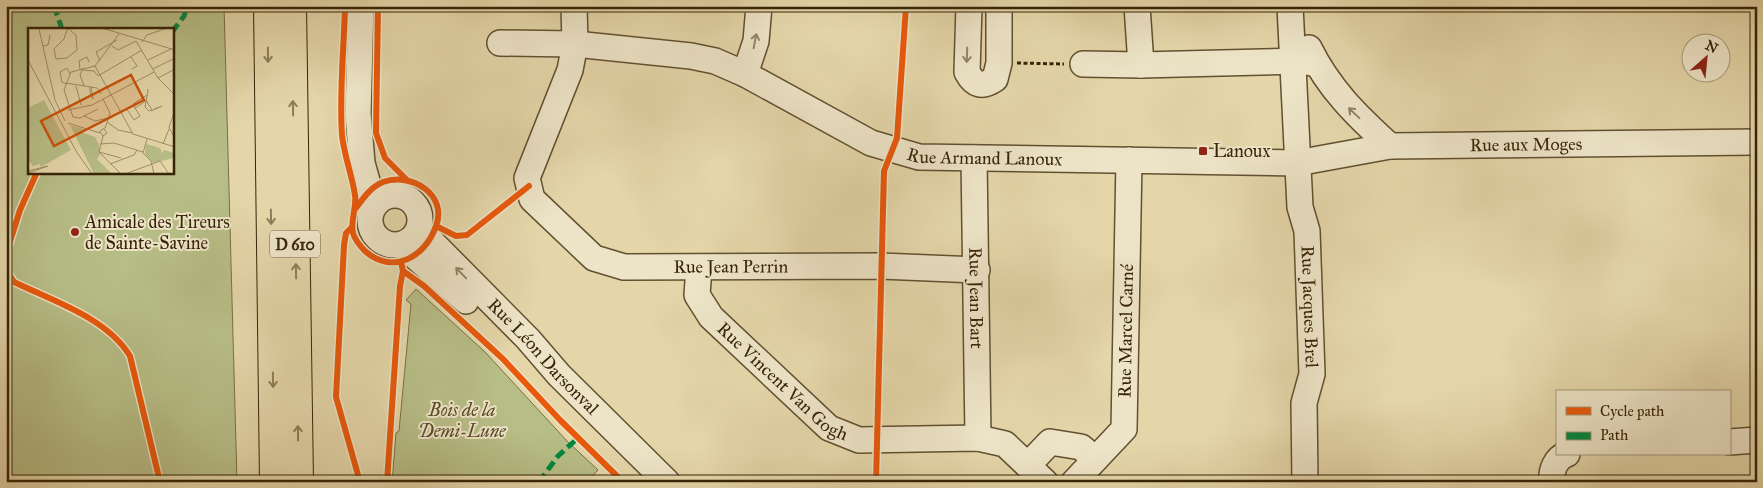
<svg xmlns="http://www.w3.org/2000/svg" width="1763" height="488" viewBox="0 0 1763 488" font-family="'IM FELL Great Primer',serif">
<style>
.green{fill:#b7bd86;stroke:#777046;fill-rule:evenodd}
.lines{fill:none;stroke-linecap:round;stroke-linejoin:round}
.minor-casing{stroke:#625030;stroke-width:28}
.highway-casing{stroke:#372407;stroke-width:30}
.path{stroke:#372407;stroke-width:3;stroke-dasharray:4 2.5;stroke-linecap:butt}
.minor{stroke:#ede4c7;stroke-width:25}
.highway{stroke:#e4d6a9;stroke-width:28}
.quiet{stroke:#00873e;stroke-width:5;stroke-dasharray:10 5;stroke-linecap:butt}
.cycleway-casing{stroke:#ede4c7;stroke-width:9}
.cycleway{stroke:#e8590c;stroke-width:6}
.oneway{stroke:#928467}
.oneway2{stroke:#8e7d58}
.poi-dot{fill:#8f2418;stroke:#ede4c7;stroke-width:2}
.labels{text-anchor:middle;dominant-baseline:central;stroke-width:4;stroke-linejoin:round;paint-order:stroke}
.shield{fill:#ede4c7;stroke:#6e5e41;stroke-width:1}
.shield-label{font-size:16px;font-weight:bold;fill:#372407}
.street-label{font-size:18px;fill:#372407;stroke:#ede4c7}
.poi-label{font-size:18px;fill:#372407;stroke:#ede4c7;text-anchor:start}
.park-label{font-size:18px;font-style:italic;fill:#574a27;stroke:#ede4c7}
.inset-road{fill:none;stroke:#9f8f68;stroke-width:1}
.view{fill:#cd510b;fill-opacity:0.15;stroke:#cd510b;stroke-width:2.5}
.inset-edge{fill:none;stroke:#372407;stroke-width:2.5}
</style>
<rect width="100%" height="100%" fill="#e4d6a9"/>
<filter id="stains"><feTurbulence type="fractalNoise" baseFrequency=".004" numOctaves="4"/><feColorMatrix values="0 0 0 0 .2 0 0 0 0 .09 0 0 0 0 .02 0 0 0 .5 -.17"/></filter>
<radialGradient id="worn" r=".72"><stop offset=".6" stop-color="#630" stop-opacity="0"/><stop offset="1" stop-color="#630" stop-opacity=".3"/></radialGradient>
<path class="green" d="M 6,6 L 224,6 L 237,482 L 6,482 ZM 29,29 L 172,29 L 172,172 L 29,172 Z
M 416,289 L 485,352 L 567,441 L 598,470 L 587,482 L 392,482 L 396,433 L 399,431 L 411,304 L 406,300 Z"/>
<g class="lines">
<g class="minor-casing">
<g id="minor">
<path d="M 361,6 L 358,114 L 362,163 L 374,206"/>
<path id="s1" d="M 574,6 L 575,44 L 570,70 L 527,178 L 532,199 L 594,258 L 624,267 L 881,266 L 977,270"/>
<path d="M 969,6 L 967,72 C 974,85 982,88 995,79 L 999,63 L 999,6"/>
<path d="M 1137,6 L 1141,65"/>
<path id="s2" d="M 1290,6 L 1300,207 L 1307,231 L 1312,374 L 1304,403 L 1305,482"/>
<path id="s3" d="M 500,43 L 575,44 L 691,56 L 715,61 L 745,74 L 871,143 L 919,157 L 1297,163 L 1390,146 L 1757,142"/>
<path d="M 1309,48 C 1329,89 1357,116 1390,146"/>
<path d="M 1083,64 L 1141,65 L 1302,61 L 1317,64"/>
<path d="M 745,74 L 756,41 L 759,6"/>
<path id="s4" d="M 974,158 L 978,438"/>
<circle cx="395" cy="220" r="25"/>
<path id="s5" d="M 419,229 L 528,339 L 559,375 L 667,482"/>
<path d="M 402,245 L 466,301"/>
<path id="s6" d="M 699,268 L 697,295 L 711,317 L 829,428 L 859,440 L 978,438 L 1005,444 L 1045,482"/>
<path d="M 1729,442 L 1757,440"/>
<path d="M 1028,465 L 1050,442 L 1081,447 L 1095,459"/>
<path id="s7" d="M 1074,482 L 1124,429 L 1129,160"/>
<path d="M 1552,482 C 1551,471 1555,458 1567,454"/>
</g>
</g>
<g class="highway-casing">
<path id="highway" d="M 268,6 L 274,482
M 292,6 L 299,482"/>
</g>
<path class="path" d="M 1017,63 L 1064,64"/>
<use href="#minor" class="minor"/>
<use href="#highway" class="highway"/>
<path class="quiet" d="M 54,6 L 62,29
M 172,32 L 184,16 L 187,6
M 539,482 L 558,456 L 578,438"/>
<g class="cycleway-casing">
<path id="cycleway" d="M 345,6 C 344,49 339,93 342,135 C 344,155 352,175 355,195 C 357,208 350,220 353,233 C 355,240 360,246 365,251 C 392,275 425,258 436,226 C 448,195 412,172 383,182 C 371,187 364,197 356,208
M 378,6 L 376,133 L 385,158 L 406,179
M 436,226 L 456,236 L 467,235 L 529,186
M 352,227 L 346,233 L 344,245 L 336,397 L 360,482
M 6,254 L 20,210 L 37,172
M 401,262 L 403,271 L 424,286 L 503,359 L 560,420 L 623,482
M 6,270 L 14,282 C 53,301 107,318 130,356 L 160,482
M 387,482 L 400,286 L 403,271
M 876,482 L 884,171 L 897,138 L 906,6"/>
</g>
<use href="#cycleway" class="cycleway"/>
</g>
<defs><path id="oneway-shaft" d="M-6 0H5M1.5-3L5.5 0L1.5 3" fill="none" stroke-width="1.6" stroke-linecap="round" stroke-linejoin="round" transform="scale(1.25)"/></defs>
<g class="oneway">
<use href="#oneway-shaft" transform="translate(755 41) rotate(-79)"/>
<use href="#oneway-shaft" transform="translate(967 55) rotate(92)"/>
<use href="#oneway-shaft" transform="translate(1354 113) rotate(-137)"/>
<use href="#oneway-shaft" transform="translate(461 273) rotate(-134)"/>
</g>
<g class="oneway2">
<use href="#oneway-shaft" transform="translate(268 55) rotate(89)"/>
<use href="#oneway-shaft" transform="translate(293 108) rotate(-91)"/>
<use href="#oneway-shaft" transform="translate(271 217) rotate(89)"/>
<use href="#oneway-shaft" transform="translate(296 271) rotate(-91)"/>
<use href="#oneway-shaft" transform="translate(273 380) rotate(89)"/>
<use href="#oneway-shaft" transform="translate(298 433) rotate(-91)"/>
</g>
<g class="poi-dot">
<rect x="1198" y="146" width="10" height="10" rx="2.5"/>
<circle cx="75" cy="232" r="5"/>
</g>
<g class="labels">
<rect class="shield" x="270" y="230.5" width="50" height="27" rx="4"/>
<g class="shield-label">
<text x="295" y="244">D 610</text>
</g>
<g class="street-label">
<text stroke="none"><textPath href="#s3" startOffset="1051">Rue aux Moges</textPath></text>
<text stroke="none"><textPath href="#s3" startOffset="508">Rue Armand Lanoux</textPath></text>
<text stroke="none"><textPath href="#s1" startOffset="426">Rue Jean Perrin</textPath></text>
<text stroke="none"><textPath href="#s4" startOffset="140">Rue Jean Bart</textPath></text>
<text stroke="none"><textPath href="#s2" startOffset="302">Rue Jacques Brel</textPath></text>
<text stroke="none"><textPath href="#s7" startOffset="171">Rue Marcel Carné</textPath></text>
<text stroke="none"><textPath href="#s5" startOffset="178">Rue Léon Darsonval</textPath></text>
<text stroke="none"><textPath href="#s6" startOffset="150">Rue Vincent Van Gogh</textPath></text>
</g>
<g class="poi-label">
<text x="1213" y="151">Lanoux</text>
<text x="85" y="222">Amicale des Tireurs<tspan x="85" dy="21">de Sainte-Savine</tspan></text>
</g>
<g class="park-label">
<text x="462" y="410">Bois de la<tspan x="462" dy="21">Demi-Lune</tspan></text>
</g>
</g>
<g transform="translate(28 28)">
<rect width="146" height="146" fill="#e4d6a9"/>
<path d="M 16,72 L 43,122 L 13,139 L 12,136 L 2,139 L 5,138 L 0,132 L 0,80 ZM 42,97 L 56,101 L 55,105 L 67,109 L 71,117 L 72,127 L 69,131 L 84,146 L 66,146 ZM 118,116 L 132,120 L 134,125 L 136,122 L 146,125 L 146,130 L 125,135 L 117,126 Z" fill="#b7bd86"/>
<path class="inset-road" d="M 74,0 L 147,22M 11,1 L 27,72 L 37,93M 42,2 L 48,7 L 49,22 L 39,30 L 28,31 L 26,21 L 36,11 L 39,2 L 43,0M 108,13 L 130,50 L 147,67M 114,14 L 119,7 L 139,0M 15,18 L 20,17 L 22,7M 84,18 L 90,22 L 108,13M 103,29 L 109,38 L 104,41M 0,32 L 48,123 L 64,146M 120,32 L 143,21M 72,33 L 68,24 L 89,12M 67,38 L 105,106 L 147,119M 55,40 L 52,47 L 56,58M 52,41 L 51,33 L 59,29 L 61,34M 125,41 L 147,30M 55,42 L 66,43 L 70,48 L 114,22M 130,50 L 147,41M 38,55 L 69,60 L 73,66M 38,56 L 34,54 L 32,44 L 39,40 L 42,46M 48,58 L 53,77M 62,59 L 62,65 L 65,71 L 63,59M 75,71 L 82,85 L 77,100 L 73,102 L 72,104 L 75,108 L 79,105 L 76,101M 118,72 L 124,82 L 121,83 L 117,79 L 120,63 L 120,61M 118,73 L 107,80 L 105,76 L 119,67M 98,80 L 106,92 L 112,88 L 107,80M 70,81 L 52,90 L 45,89 L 36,62 L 43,44 L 67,38 L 91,6M 40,82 L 64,77 L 126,44M 147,82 L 141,99 L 147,111M 123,83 L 134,78 L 126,81M 56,88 L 67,93 L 80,90M 79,94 L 90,102 L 104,105M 40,95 L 72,105M 75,108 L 71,124 L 92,145M 119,111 L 115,125 L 123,133 L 126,146M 72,116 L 86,115 L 115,124M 135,116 L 141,101M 71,124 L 93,130M 82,136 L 106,127 L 109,122M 0,143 L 20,138 L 0,145M 97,146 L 132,133 L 141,146"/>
<path class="view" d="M 103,47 L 116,72 L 26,118 L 13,93 Z"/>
<rect width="146" height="146" class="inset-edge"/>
</g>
<rect width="1763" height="488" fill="none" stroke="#e4d6a9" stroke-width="25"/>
<rect x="8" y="8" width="1748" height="473" fill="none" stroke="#372407" stroke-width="2.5"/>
<rect x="12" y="12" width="1738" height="463" fill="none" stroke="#372407"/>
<rect x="1556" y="390" width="175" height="65" fill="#ede4c7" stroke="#a4977a"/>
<rect x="1566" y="407" width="25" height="8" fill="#e8590c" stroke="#a4977a"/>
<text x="1600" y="416" font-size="15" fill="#372407">Cycle path</text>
<rect x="1566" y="432" width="25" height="8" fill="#00873e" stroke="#a4977a"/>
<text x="1600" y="440" font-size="15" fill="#372407">Path</text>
<g transform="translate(1706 58) rotate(27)"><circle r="24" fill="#ede4c7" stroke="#a4977a"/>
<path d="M0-4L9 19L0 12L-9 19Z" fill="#8f2418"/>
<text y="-8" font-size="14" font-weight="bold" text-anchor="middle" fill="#372407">N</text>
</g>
<rect width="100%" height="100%" filter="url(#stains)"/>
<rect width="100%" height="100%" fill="url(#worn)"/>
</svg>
